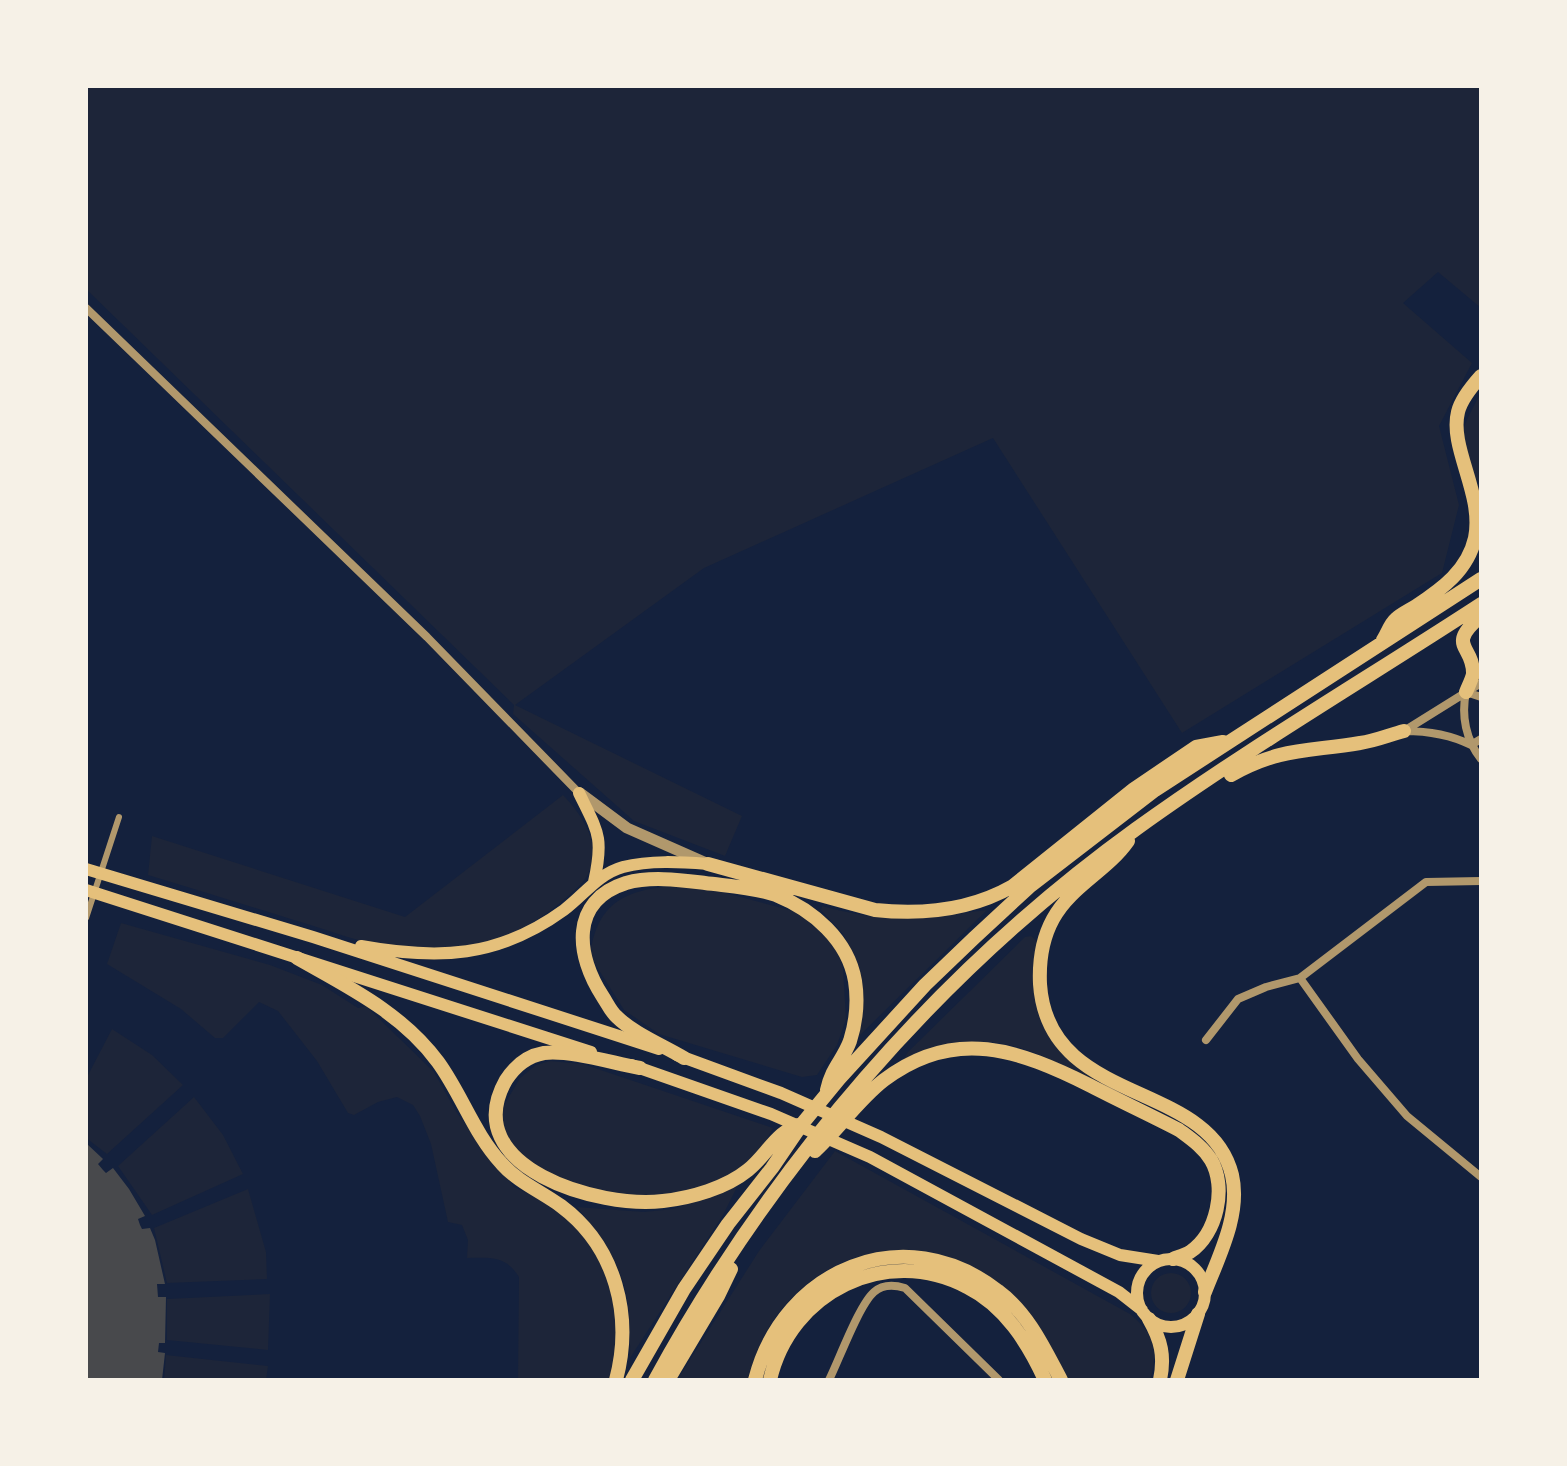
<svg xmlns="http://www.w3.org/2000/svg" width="1567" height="1466" viewBox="0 0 1567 1466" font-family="'PT Sans',sans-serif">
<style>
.green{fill:#1d2539}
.building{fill:#48494c}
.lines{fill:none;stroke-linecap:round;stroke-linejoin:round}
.pedestrian{stroke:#b1986c;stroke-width:6}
.minor{stroke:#b1986c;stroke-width:8}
.tertiary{stroke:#b1986c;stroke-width:11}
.secondary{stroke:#e5c07b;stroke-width:12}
.trunk{stroke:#e5c07b;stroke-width:14}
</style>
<rect width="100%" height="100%" fill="#14213d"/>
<path class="green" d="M 86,86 L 1481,86 L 1481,308 L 1438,272 L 1403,303 L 1472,363 L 1439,426 L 1459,505 L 1442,573 L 1182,733 L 993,438 L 704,568 L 515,705 L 742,816 L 725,856 L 634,821 L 513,714 L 514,705 L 86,289 Z
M 1481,393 L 1481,484 C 1450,450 1460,430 1481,393 Z
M 563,795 C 586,819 609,856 579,886 C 521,943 462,956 383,945 C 353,941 323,928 294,920 C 246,905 197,890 148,875 L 152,836 L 405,917 Z
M 677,886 L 722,892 L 797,912 L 837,947 L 843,968 L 846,1019 L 837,1045 L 817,1075 L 802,1077 L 659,1034 L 624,1010 L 590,956 C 597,901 627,889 677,886 Z
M 822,906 C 887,924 922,918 987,910 L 856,1039 L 855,959 L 843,934 L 821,910 Z
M 121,923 L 270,965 L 322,985 L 358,1008 L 366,1006 L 434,1072 L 457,1113 L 514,1187 L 548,1203 L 577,1228 L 599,1254 L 622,1312 L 611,1380 L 518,1380 L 519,1277 C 505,1255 491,1258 467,1258 L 468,1240 L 462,1225 L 448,1222 L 431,1144 L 420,1116 L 413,1105 L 397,1097 L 378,1102 L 354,1115 L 348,1113 L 317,1061 L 278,1011 L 259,1002 L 223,1038 L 215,1038 L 181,1009 L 107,964 Z
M 1031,936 L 1037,941 C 1026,1007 1039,1042 1095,1079 L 1096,1083 C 1057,1063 1015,1037 969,1043 C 947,1046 924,1055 903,1060 L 908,1052 L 1025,937 Z
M 112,1029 L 152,1055 L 183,1085 L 107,1154 L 86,1138 L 86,1079 Z
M 550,1061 L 583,1064 L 773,1128 L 751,1167 L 704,1185 L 681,1197 L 618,1198 L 547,1174 L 513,1155 L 502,1126 L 503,1107 L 520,1078 L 536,1065 Z
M 194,1097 L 223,1135 L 243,1174 L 152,1215 L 118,1166 Z
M 835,1151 L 1130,1314 C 1154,1333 1159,1351 1150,1380 L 1068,1380 C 1047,1341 1029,1304 992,1279 C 976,1269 959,1265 940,1261 C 927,1258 912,1253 899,1252 C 827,1248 759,1312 750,1380 L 677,1380 L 759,1251 Z
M 737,1187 L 723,1215 L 630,1358 C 631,1284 623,1265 577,1207 L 644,1212 L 673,1209 Z
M 248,1189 L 266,1252 L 267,1279 L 167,1283 L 154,1228 Z
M1151 1293a20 20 0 1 1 40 0a20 20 0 1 1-40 0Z
M 270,1294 L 268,1350 L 167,1340 L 167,1299 Z
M 166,1355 L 268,1366 L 266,1380 L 164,1380 Z"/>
<path class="building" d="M 86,1143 L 103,1159 L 98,1164 L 103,1170 L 106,1173 L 113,1168 L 129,1189 L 145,1216 L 138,1219 L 140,1225 L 142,1229 L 150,1228 L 155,1240 L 165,1284 L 157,1284 L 158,1297 L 166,1297 L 165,1343 L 159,1343 L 158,1352 L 165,1353 L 162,1380 L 86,1380 Z"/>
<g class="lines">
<path class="pedestrian" d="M 86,918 L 119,817"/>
<path class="minor" d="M 86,308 L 427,637 L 579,793
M 1466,692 C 1461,716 1466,740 1481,759
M 1466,692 L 1481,697
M 1404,731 L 1481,683
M 1404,731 C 1427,731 1451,735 1471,745
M 1471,745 L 1481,739
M 1300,978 L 1426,882 L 1481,881
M 1206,1040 L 1238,999 L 1266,987 L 1300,978 L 1358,1059 L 1407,1116 L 1481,1177
M 829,1380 C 839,1360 859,1305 874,1292 C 883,1284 895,1285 905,1288 L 999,1380"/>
<path class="tertiary" d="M 580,793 L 627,828 L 704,862"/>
<path class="secondary" d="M 579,793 C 598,832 604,837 594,882
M 86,869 L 313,937 L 659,1049
M 86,890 L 591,1052
M 361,946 C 438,960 498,958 564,910 C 584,895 598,874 623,867 C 650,860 681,862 708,864
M 677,1055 L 781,1093 L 881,1137 L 1081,1239 L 1120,1255 L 1158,1261
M 631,1065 L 771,1114 L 870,1157 L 1119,1292 L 1142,1310
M1137 1293a34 34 0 1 1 68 0a34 34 0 1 1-68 0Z"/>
<path class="trunk" d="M 1383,640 C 1387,634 1390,624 1396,619 C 1401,614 1410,610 1416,606 C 1442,589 1468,570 1475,538 C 1484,494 1449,448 1458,412 C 1461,399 1472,386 1481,376
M 1466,692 C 1468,687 1472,679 1473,674 C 1474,645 1445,647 1481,616
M 1231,775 C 1282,747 1307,752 1360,743 C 1375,741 1389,735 1404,731
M 1128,841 C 1107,871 1071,886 1053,919 C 1042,939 1039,962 1040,984 C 1048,1107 1209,1079 1232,1175 C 1241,1214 1219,1256 1205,1292
M 708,864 L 875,910 C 922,915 971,910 1013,886 L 1134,789 L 1196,747 L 1223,742
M 297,958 C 348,987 402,1013 438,1062 C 462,1095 474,1134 502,1164 C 518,1182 542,1192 561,1206 C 616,1247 633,1316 616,1380
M 684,1058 C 664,1046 633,1033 617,1017 C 611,1012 607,1003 603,997 C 576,956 569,901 626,883 C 651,876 680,880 705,883 C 728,886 754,887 776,895 C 813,910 848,940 855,981 C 858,1000 856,1022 850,1041 C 843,1060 832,1067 827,1090
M 640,1068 C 612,1063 572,1050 544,1053 C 527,1056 515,1066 506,1080 C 456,1168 601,1209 663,1201 C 691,1198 726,1188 748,1170 C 767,1155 777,1130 802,1124
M 815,1151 C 839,1129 858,1100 884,1080 C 955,1026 1019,1050 1091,1086 C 1120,1101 1150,1115 1179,1130 C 1191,1139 1203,1147 1211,1160 C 1227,1187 1217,1234 1190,1252 C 1185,1255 1178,1257 1173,1259
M 1149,1319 C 1161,1340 1165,1356 1160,1380
M 632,1380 L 684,1289 L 728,1224 L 772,1168 L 802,1124 L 839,1079 L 925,985 L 974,938 L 1029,887 L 1155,790 L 1481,579
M 655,1380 C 772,1166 938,972 1136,829 C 1247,749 1366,679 1481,604
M 668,1380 L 718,1296 L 731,1269
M 755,1380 C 783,1269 905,1218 998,1291 C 1028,1313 1044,1348 1061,1380
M 770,1380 C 790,1292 886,1244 967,1287 C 1005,1306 1028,1343 1045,1380
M 1177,1380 L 1198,1314"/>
</g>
<rect width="1567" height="1466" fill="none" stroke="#f6f1e7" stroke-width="176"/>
</svg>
